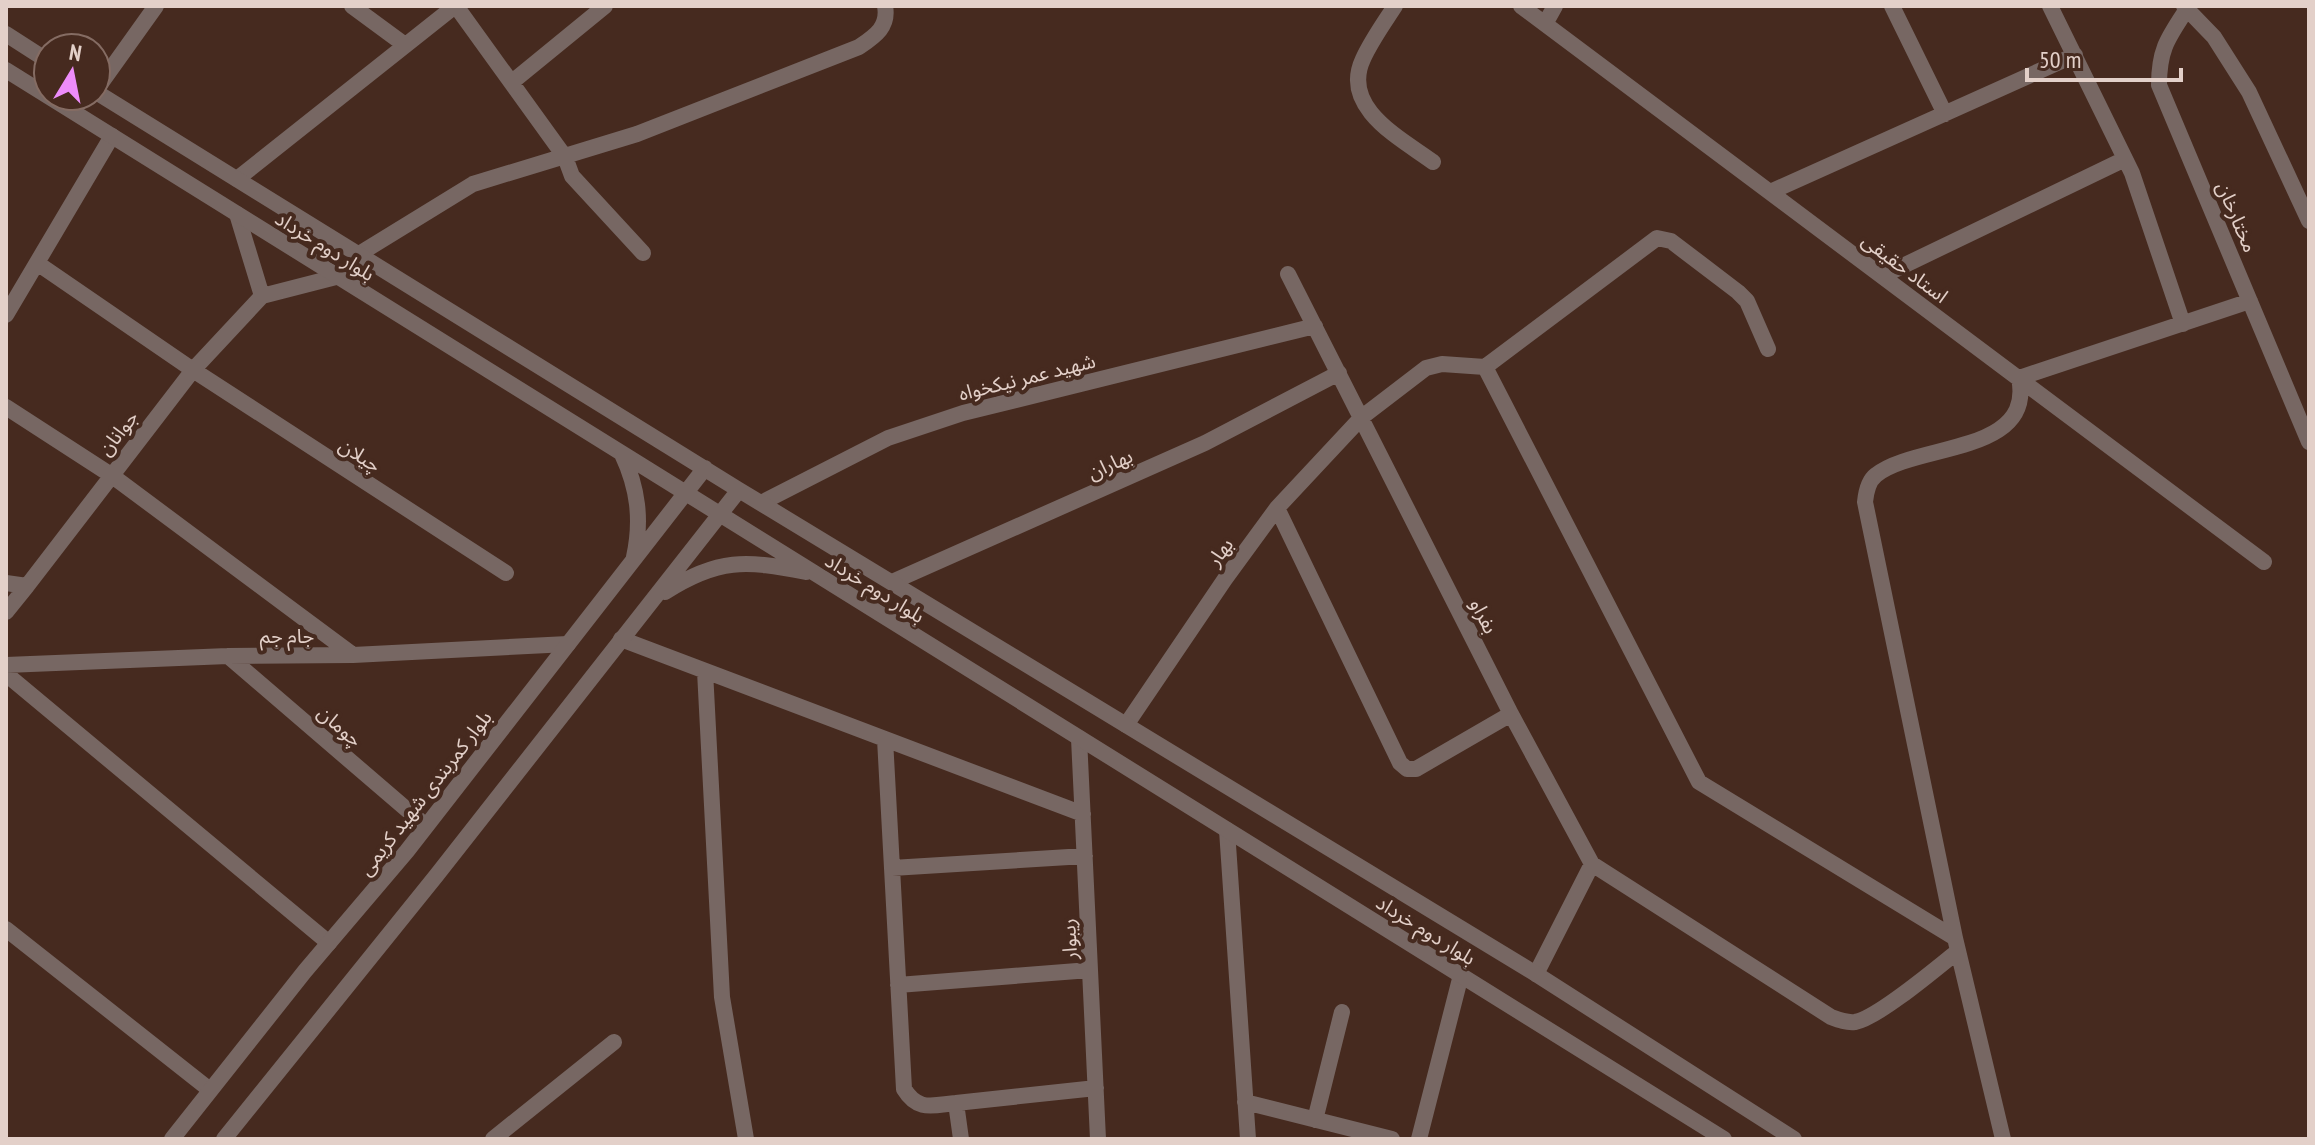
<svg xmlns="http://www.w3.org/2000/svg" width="2315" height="1145" viewBox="0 0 2315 1145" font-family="'PT Sans Narrow','Noto Sans Arabic',sans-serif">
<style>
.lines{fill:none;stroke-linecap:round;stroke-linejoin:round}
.minor{stroke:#776763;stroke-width:16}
.tertiary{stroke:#776763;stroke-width:16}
.labels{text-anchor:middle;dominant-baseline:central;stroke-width:8;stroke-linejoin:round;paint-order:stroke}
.street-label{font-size:20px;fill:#e3d0c9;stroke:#462a1f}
</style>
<rect width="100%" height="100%" fill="#462a1f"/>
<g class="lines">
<path class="minor" d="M 352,6 L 405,45
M 456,6 L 565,157 L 572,176 L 643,253
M 1395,6 C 1384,23 1371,41 1363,59 C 1340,108 1402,139 1433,162
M 1521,6 L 2264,562
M 1892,6 L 1945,114
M 2050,6 L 2132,173 L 2183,324
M 2184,6 L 2214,37 L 2249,92 L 2309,221
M 2187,9 C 2168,38 2159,49 2159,85 L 2309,442
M 1545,24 L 1555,6
M 512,82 L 605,6
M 96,90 L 156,6
M 237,179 L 455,6
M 1770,192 L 2075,55
M 237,214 L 262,296 L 336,277
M 359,254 L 473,184 L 637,134 L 859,47 C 875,36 889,27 885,6
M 37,263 L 193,370 L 506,573
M 1288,274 L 1511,714 L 1592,864 L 1536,974
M 1882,276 L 2125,159
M 6,315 L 112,136
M 1485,367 L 1699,782 L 1955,938
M 6,407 L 111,475 L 353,655
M 763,502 L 888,438 L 963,413 L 1315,326
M 1277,508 L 1400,763 L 1407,769 L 1416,769 L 1511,714
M 892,582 L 1205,443 L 1339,373
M 6,583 L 27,586 L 193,370 L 262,296
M 6,612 L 27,586
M 621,639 L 1083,814
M 228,656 L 426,826
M 6,665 L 228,656 L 353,655 L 568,644
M 705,671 L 722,997 L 746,1139
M 6,674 L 329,943
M 1126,725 L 1225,579 L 1277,508 L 1362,417 L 1426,368 L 1442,364 L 1485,367 L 1657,238 L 1671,241 L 1738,292 L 1747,301 L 1768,349
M 1079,738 L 1098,1139
M 885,739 L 904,1089 C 918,1112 933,1105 956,1103 L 961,1139
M 1227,830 L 1248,1139
M 1592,864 L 1831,1017 C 1839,1020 1847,1023 1855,1022 C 1878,1018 1938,967 1958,951
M 892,868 L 1085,856
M 6,929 L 210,1090
M 898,985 L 1090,970
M 1245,1102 L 1392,1139
M 956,1103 L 1096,1088
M 1315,1120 L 1342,1012
M 493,1139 L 614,1042
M 1419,1139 L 1461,975
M 2003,1139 L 1955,938 L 1865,502 C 1866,492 1868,481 1876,475 C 1916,443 2035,455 2019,378 L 2250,301"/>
<path class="tertiary" d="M 6,34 L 48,61
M 6,70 L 1724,1139
M 96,92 L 739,490 L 1536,974 L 1794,1139
M 622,454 C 638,488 642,520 634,557
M 665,592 C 718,558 746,560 806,572
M 172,1139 L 305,971 L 407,851 L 705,468
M 224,1139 L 436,876 L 739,490"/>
</g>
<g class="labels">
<g class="street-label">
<text transform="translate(2237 217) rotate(67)">مختارخان</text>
<text transform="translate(325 246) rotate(32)">بلوار دوم خرداد</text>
<text transform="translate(1905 268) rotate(37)">استاد حقیقی</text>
<text transform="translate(1027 377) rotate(-14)">شهید عمر نیکخواه</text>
<text transform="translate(118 433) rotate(-52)">جوانان</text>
<text transform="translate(360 455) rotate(33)">چیلان</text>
<text transform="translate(1110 464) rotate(-24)">بهاران</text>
<text transform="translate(1220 552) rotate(-54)">بهار</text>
<text transform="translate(875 588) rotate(32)">بلوار دوم خرداد</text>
<text transform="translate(1484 616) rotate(63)">بفراو</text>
<text x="287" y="636">جام جم</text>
<text transform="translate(340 726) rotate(41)">چومان</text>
<text transform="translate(425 793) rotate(-52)">بلوار کمربندی شهید کریمی</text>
<text transform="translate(1426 930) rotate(32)">بلوار دوم خرداد</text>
<text transform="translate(1069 939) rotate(-93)">ریبوار</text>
</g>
</g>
<rect width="2315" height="1145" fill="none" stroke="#e3d0c9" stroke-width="16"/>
<g transform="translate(72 72) rotate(10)"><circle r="38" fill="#462a1f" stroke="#856c63" stroke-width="2"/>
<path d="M0-6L14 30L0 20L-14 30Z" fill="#ed8cfa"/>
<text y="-12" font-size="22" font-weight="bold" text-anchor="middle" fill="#e3d0c9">N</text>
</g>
<path d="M2027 68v12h154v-12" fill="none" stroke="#e3d0c9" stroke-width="4"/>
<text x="2039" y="68" font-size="24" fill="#e3d0c9" stroke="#462a1f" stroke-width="6" paint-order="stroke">50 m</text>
</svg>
